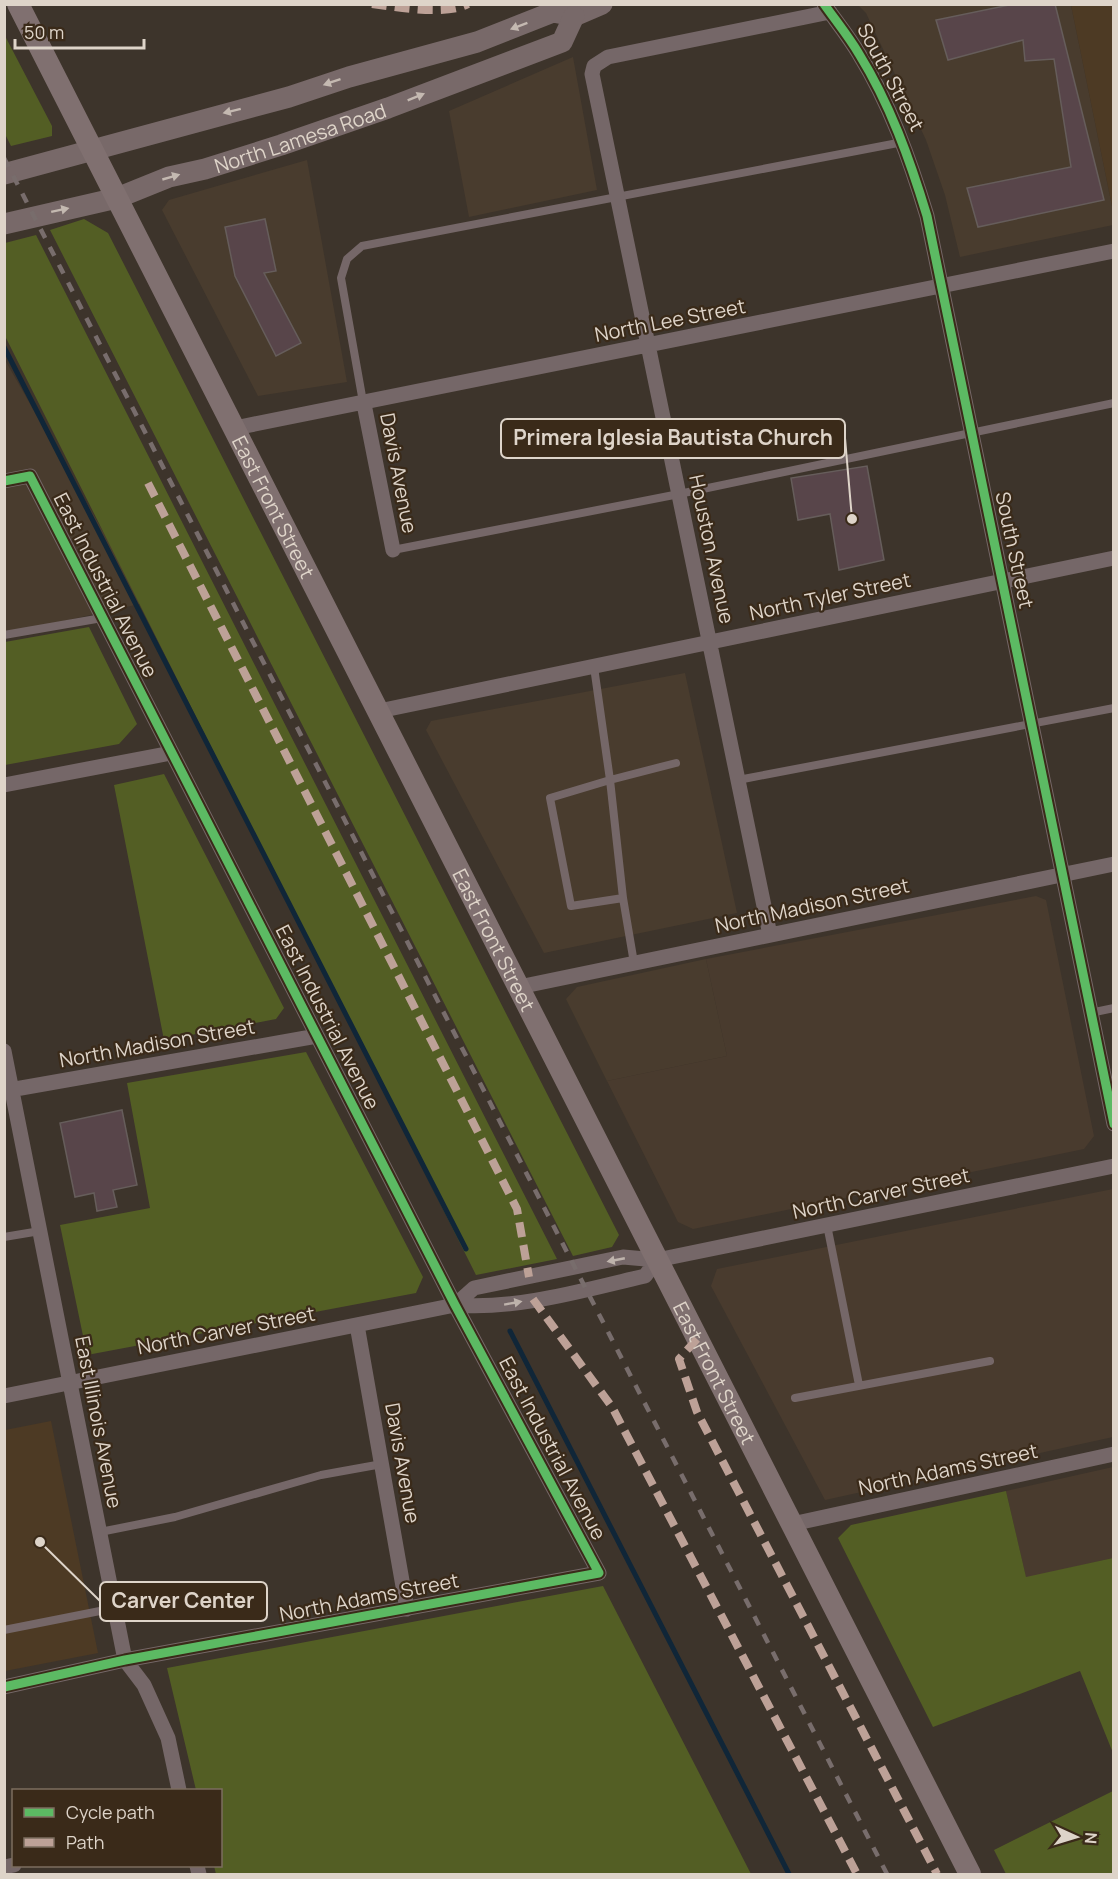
<svg xmlns="http://www.w3.org/2000/svg" width="1118" height="1879" viewBox="0 0 1118 1879" font-family="Manrope,sans-serif">
<style>
.commercial{fill:#493c2e}
.industrial{fill:#493b2e}
.built{fill:#4d3a24}
.green{fill:#535e24}
.lines{fill:none;stroke-linecap:round;stroke-linejoin:round}
.stream{stroke:#102638;stroke-width:5}
.building{fill:#58454a;stroke:#665d5b;stroke-width:1.5}
.lane{stroke:#756768;stroke-width:8}
.street{stroke:#756768;stroke-width:15}
.secondary{stroke:#786969;stroke-width:21}
.primary{stroke:#807070;stroke-width:22}
.rail{stroke:#786d6c;stroke-width:4.5;stroke-dasharray:10 10;stroke-linecap:butt}
.quiet{stroke:#bda197;stroke-width:8;stroke-dasharray:15 8;stroke-linecap:butt}
.cycleway-casing{stroke:#3a2a19;stroke-width:13}
.cycleway{stroke:#5cba63;stroke-width:9}
.oneway{fill:#c4b9b1}
.oneway2{fill:#beb3ac}
.labels{text-anchor:middle;dominant-baseline:central;stroke-width:4.5;stroke-linejoin:round;paint-order:stroke}
.street-label{font-size:20px;fill:#ded4c9;stroke:#3a2a19}
.leader{fill:none;stroke:#ded4c9;stroke-width:2}
.callout-dot{fill:#ded4c9;stroke:#3a2a19;stroke-width:2}
.callout{fill:#3a2a19;stroke:#ded4c9;stroke-width:2}
.callout-label{font-size:21px;text-anchor:middle;font-weight:bold;fill:#ded4c9}
</style>
<rect width="100%" height="100%" fill="#3d342b"/>
<path class="commercial" d="M 858,5 L 1071,5 L 1113,211 L 1113,225 L 960,257 L 945,195 L 926,140 L 866,13 Z
M 573,57 L 597,190 L 469,217 L 449,111 Z
M 307,160 L 347,382 L 258,396 L 162,210 L 169,200 Z
M 5,360 L 144,603 L 5,634 Z
M 685,673 L 737,913 L 544,953 L 426,730 L 431,721 Z
M 706,959 L 727,1056 L 607,1081 L 566,999 L 577,987 Z"/>
<path class="industrial" d="M 1036,896 L 1046,900 L 1094,1136 L 1084,1149 L 693,1229 L 678,1222 L 607,1081 L 727,1056 L 706,959 Z
M 1113,1189 L 1113,1437 L 825,1500 L 711,1286 L 717,1269 Z
M 1113,1467 L 1113,1558 L 1026,1578 L 1006,1491 Z"/>
<path class="built" d="M 1071,5 L 1113,5 L 1113,211 Z
M 51,1421 L 98,1653 L 5,1671 L 5,1430 Z"/>
<path class="green" d="M 4,34 L 52,126 L 52,136 L 11,146 L 5,134 Z
M 84,219 L 108,233 L 619,1235 L 612,1247 L 573,1256 L 50,230 Z
M 36,235 L 557,1259 L 476,1275 L 5,336 L 5,243 Z
M 89,627 L 137,724 L 119,744 L 5,765 L 5,642 Z
M 164,774 L 284,1008 L 276,1019 L 164,1040 L 114,785 Z
M 306,1052 L 423,1277 L 416,1293 L 87,1355 L 60,1225 L 150,1208 L 127,1083 Z
M 1006,1491 L 1026,1577 L 1113,1558 L 1113,1753 L 1080,1671 L 933,1727 L 838,1538 L 851,1525 Z
M 603,1586 L 751,1874 L 216,1874 L 214,1866 L 220,1866 L 220,1790 L 196,1790 L 167,1668 Z
M 1113,1791 L 1113,1874 L 1006,1874 L 994,1850 Z"/>
<g class="lines">
<path class="stream" d="M 4,347 L 466,1249
M 510,1331 L 789,1874"/>
</g>
<path class="building" d="M 1014,4 L 1055,4 L 1104,200 L 978,227 L 967,188 L 1071,167 L 1054,59 L 1025,61 L 1023,40 L 948,60 L 936,20 Z
M 265,219 L 276,271 L 264,273 L 301,343 L 276,356 L 235,276 L 225,227 Z
M 867,466 L 884,560 L 839,570 L 830,514 L 798,520 L 791,478 Z
M 122,1110 L 137,1185 L 113,1190 L 117,1207 L 97,1211 L 94,1193 L 75,1197 L 60,1123 Z"/>
<g class="lines">
<path class="lane" d="M 363,402 L 341,278 L 347,259 L 362,246 L 903,142
M 393,550 L 679,494 L 1114,403
M 4,635 L 102,618
M 594,667 L 610,780 L 676,763
M 738,780 L 1114,708
M 623,898 L 571,906 L 550,798 L 610,780 L 623,898 L 634,963
M 1090,1013 L 1114,1008
M 827,1225 L 859,1385
M 4,1237 L 40,1231
M 795,1398 L 990,1361
M 100,1532 L 175,1517 L 321,1475 L 382,1464
M 4,1630 L 115,1608"/>
<path class="street" d="M 824,4 C 836,21 849,37 859,54 C 890,104 910,160 927,216 L 1114,1124
M 364,404 L 393,550
M 235,428 L 1114,251
M 4,481 L 30,476 L 455,1305 L 599,1573 L 125,1660 L 4,1687
M 379,711 L 1114,558
M 4,785 L 171,753
M 770,935 L 592,74 L 594,66 L 608,57 L 830,12
M 519,987 L 1114,864
M 4,1051 L 125,1660 L 144,1685 L 168,1738 L 179,1790
M 4,1091 L 317,1036
M 455,1305 L 474,1288 L 623,1257 L 657,1260 L 1114,1166
M 357,1325 L 407,1609
M 4,1396 L 455,1305 C 518,1310 584,1290 645,1276 L 657,1260
M 792,1524 L 1114,1454
M 197,1866 L 199,1874
M 4,1867 L 14,1865"/>
<g class="secondary">
<path d="M 4,174 L 289,97 L 349,77 L 477,42 L 553,12 L 574,16 L 602,4"/>
<path id="s1" d="M 4,224 L 117,198 L 169,177 L 205,169 L 281,145 L 388,108 L 562,42 L 574,16"/>
</g>
<path class="primary" id="s2" d="M 18,4 L 970,1874"/>
<path class="rail" d="M 4,158 L 887,1874"/>
<path class="quiet" d="M 372,4 C 396,7 447,16 468,4
M 148,483 L 517,1209 L 529,1277
M 533,1299 L 612,1407 L 857,1874
M 697,1339 L 679,1359 L 697,1412 L 937,1874"/>
<g class="cycleway-casing">
<path id="cycleway" d="M 824,4 C 836,21 849,37 859,54 C 890,104 910,160 927,216 L 1114,1124
M 4,481 L 30,476 L 455,1305 L 599,1573 L 125,1660 L 4,1687"/>
</g>
<use href="#cycleway" class="cycleway"/>
</g>
<defs><path id="oneway-solid" d="M-6-.8H1V-3.2L6.5 0L1 3.2V.8H-6Z" transform="scale(1.5)"/></defs>
<g class="oneway">
<use href="#oneway-solid" transform="translate(519 26) rotate(159)"/>
<use href="#oneway-solid" transform="translate(332 82) rotate(161)"/>
<use href="#oneway-solid" transform="translate(416 97) rotate(-22)"/>
<use href="#oneway-solid" transform="translate(232 111) rotate(166)"/>
<use href="#oneway-solid" transform="translate(171 177) rotate(-16)"/>
<use href="#oneway-solid" transform="translate(60 210) rotate(-12)"/>
</g>
<g class="oneway2">
<use href="#oneway-solid" transform="translate(616 1260) rotate(169)"/>
<use href="#oneway-solid" transform="translate(513 1303) rotate(-10)"/>
</g>
<g class="labels">
<g class="street-label">
<text transform="translate(891 77) rotate(62)">South Street</text>
<text stroke="none"><textPath href="#s1" startOffset="309">North Lamesa Road</textPath></text>
<text transform="translate(670 320) rotate(-11)">North Lee Street</text>
<text transform="translate(399 473) rotate(79)">Davis Avenue</text>
<text stroke="none"><textPath href="#s2" startOffset="564">East Front Street</textPath></text>
<text transform="translate(712 549) rotate(78)">Houston Avenue</text>
<text transform="translate(1015 550) rotate(78)">South Street</text>
<text transform="translate(106 585) rotate(63)">East Industrial Avenue</text>
<text transform="translate(830 596) rotate(-12)">North Tyler Street</text>
<text transform="translate(812 905) rotate(-12)">North Madison Street</text>
<text stroke="none"><textPath href="#s2" startOffset="1050">East Front Street</textPath></text>
<text transform="translate(328 1017) rotate(63)">East Industrial Avenue</text>
<text transform="translate(157 1043) rotate(-10)">North Madison Street</text>
<text transform="translate(881 1193) rotate(-12)">North Carver Street</text>
<text transform="translate(226 1330) rotate(-11)">North Carver Street</text>
<text stroke="none"><textPath href="#s2" startOffset="1536">East Front Street</textPath></text>
<text transform="translate(99 1422) rotate(79)">East Illinois Avenue</text>
<text transform="translate(553 1448) rotate(62)">East Industrial Avenue</text>
<text transform="translate(403 1463) rotate(80)">Davis Avenue</text>
<text transform="translate(948 1469) rotate(-12)">North Adams Street</text>
<text transform="translate(369 1597) rotate(-11)">North Adams Street</text>
</g>
</g>
<path class="leader" d="M852 519L845 438M40 1542L100 1601"/>
<g class="callout-dot">
<circle cx="852" cy="519" r="6"/>
<circle cx="40" cy="1542" r="6"/>
</g>
<g class="callout">
<rect x="501" y="419" width="344" height="39" rx="6"/>
<rect x="100" y="1582" width="167" height="39" rx="6"/>
</g>
<g class="callout-label">
<text x="673" y="445">Primera Iglesia Bautista Church</text>
<text x="183" y="1608">Carver Center</text>
</g>
<rect width="1118" height="1879" fill="none" stroke="#ded4c9" stroke-width="12"/>
<rect x="12" y="1789" width="210" height="78" fill="#3a2a19" stroke="#7c6e5f" stroke-width="1.5"/>
<rect x="24" y="1808" width="30" height="9" fill="#5cba63" stroke="#7c6e5f" stroke-width="1.5"/>
<text x="66" y="1819" font-size="18" fill="#ded4c9">Cycle path</text>
<rect x="24" y="1838" width="30" height="9" fill="#bda197" stroke="#7c6e5f" stroke-width="1.5"/>
<text x="66" y="1849" font-size="18" fill="#ded4c9">Path</text>
<g transform="translate(1076 1837) rotate(94)" stroke="#3a2a19" stroke-width="4.5" paint-order="stroke">
<path d="M0-4.5L10 22L0 15L-10 22Z" fill="#ded4c9"/>
<text y="-9" font-size="16" font-weight="bold" text-anchor="middle" fill="#ded4c9">N</text>
</g>
<path d="M15 39v9h129v-9" fill="none" stroke="#ded4c9" stroke-width="3"/>
<text x="24" y="39" font-size="18" fill="#ded4c9" stroke="#3a2a19" stroke-width="4.5" paint-order="stroke">50 m</text>
</svg>
